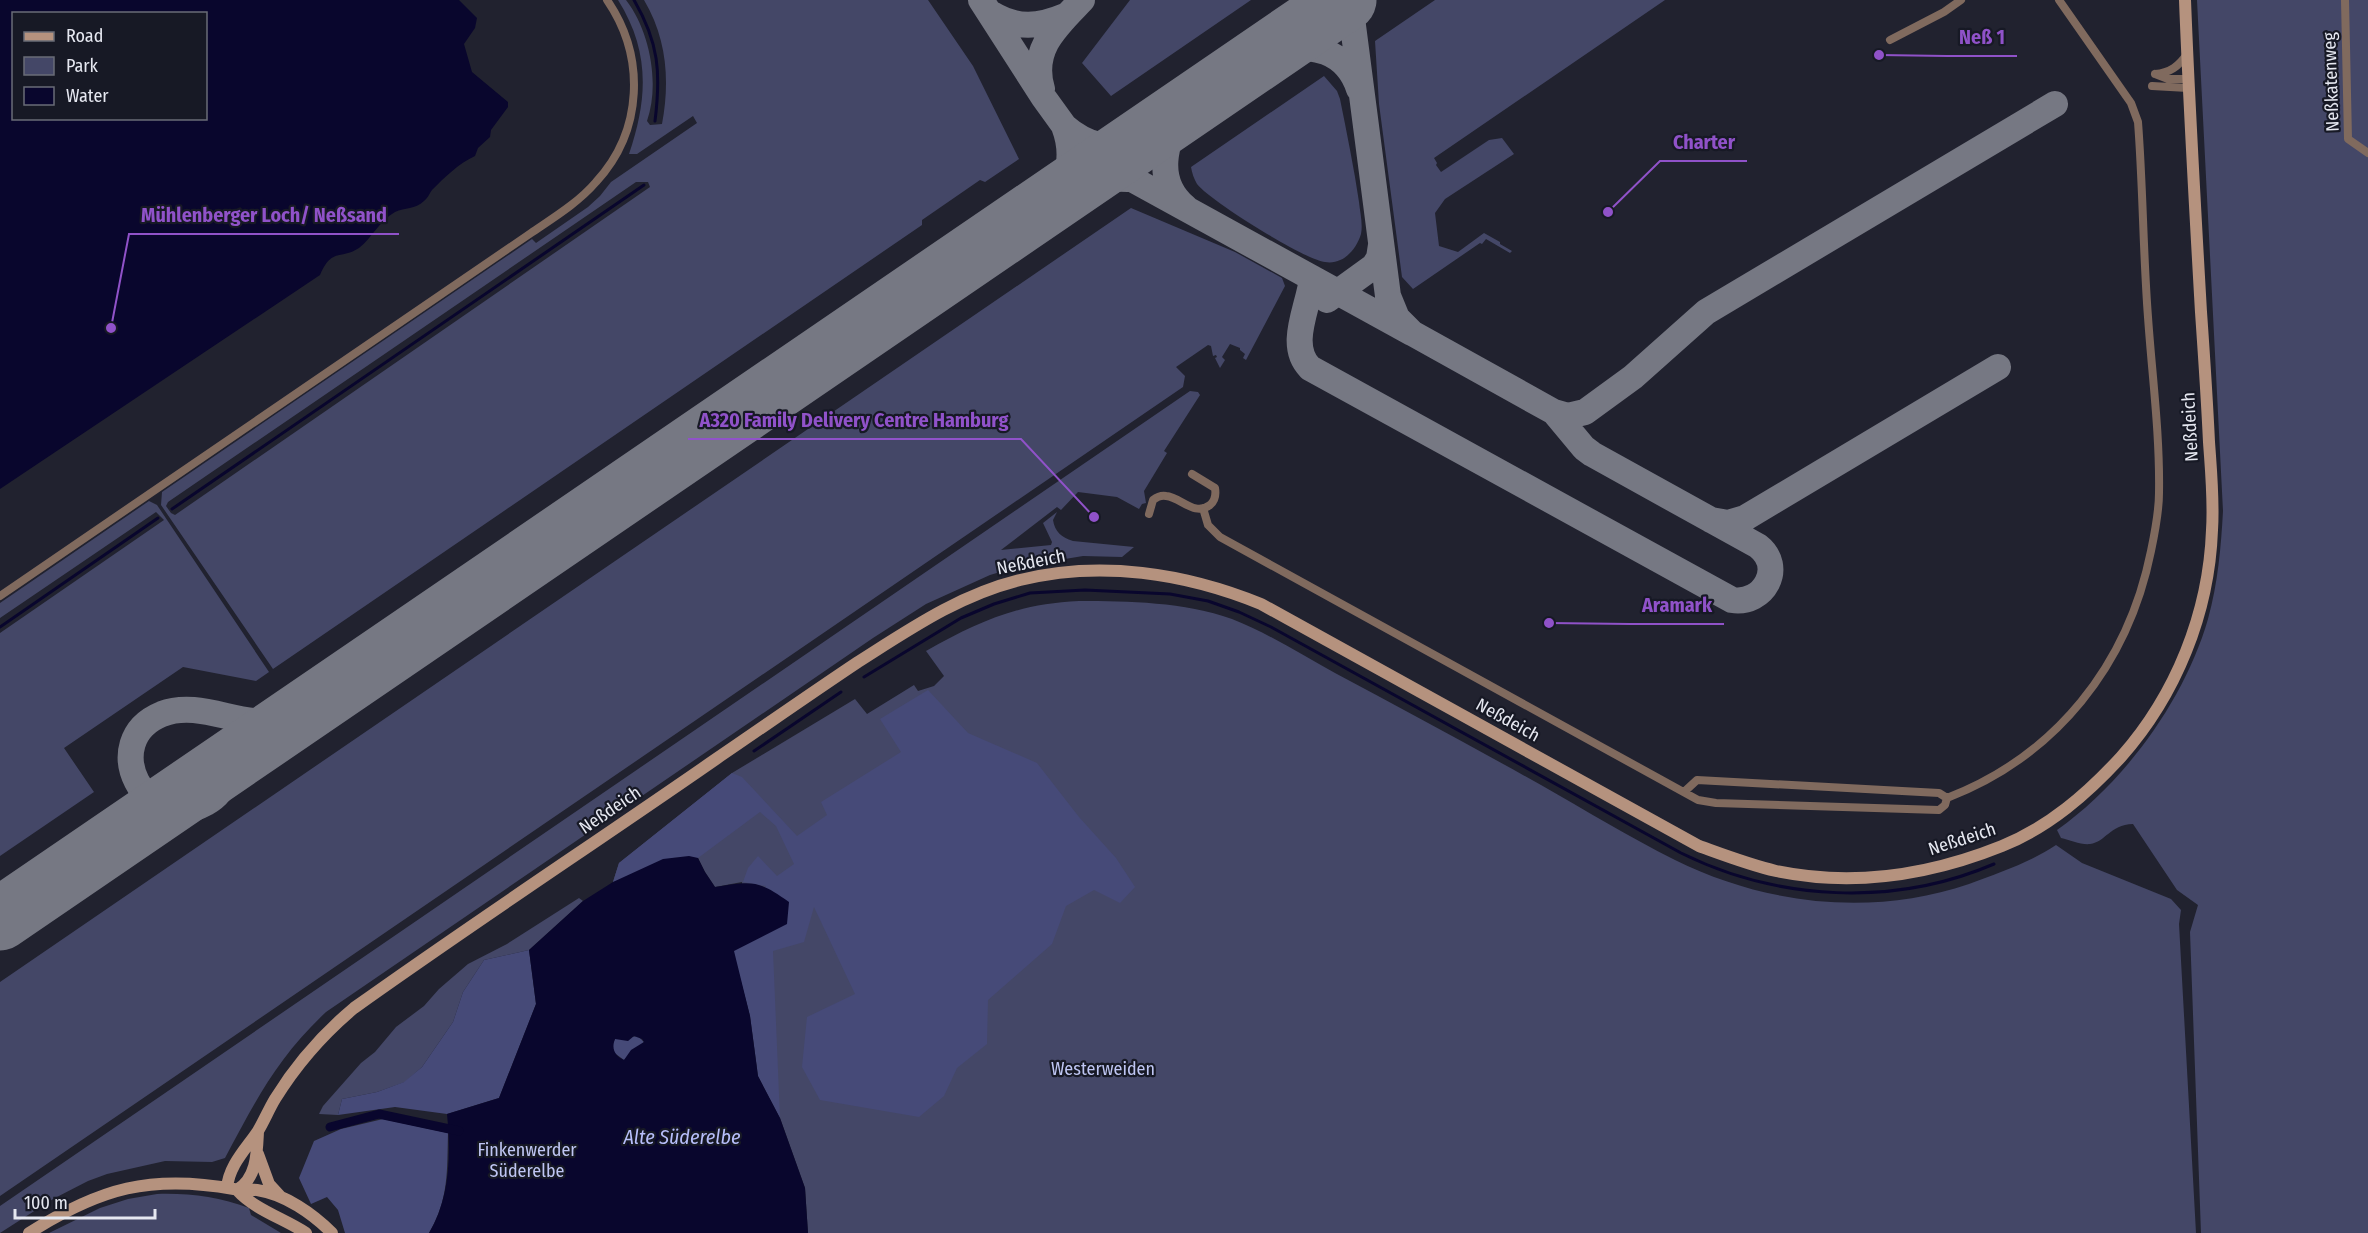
<svg xmlns="http://www.w3.org/2000/svg" width="2368" height="1233" viewBox="0 0 2368 1233" font-family="'Fira Sans Condensed',sans-serif">
<style>
.green{fill:#444767;fill-rule:evenodd}
.forest{fill:#464a78}
.water{fill:#09062d;fill-rule:evenodd}
.lines{fill:none;stroke-linecap:round;stroke-linejoin:round}
.stream{stroke:#09062d;stroke-width:3}
.canal{stroke:#09062d;stroke-width:9}
.taxiway{stroke:#767883;stroke-width:26}
.runway{stroke:#767883;stroke-width:63}
.street{stroke:#806a5e;stroke-width:8}
.secondary{stroke:#b5927e;stroke-width:12}
.labels{text-anchor:middle;dominant-baseline:central;stroke-width:4.5;stroke-linejoin:round;paint-order:stroke}
.street-label{font-size:18px;fill:#e6e8f1;stroke:#171925}
.park-label{font-size:18px;fill:#bfc6f3;stroke:#171925}
.water-label{font-size:20px;font-style:italic;fill:#b7befa;stroke:#171925}
.leader{fill:none;stroke:#9052c9;stroke-width:2}
.callout-dot{fill:#9052c9;stroke:#171925;stroke-width:2}
.callout-label{font-size:20px;text-anchor:middle;font-weight:bold;fill:#9052c9;stroke:#171925;stroke-width:4.5;stroke-linejoin:round;paint-order:stroke}
</style>
<rect width="100%" height="100%" fill="#21222f"/>
<path class="green" d="M 618,0 L 626,0 C 650,31 660,84 647,121 L 650,125 L 662,124 C 670,81 667,39 644,0 L 928,0 L 973,66 L 1019,159 L 985,182 L 980,180 L 922,220 L 922,225 L 273,669 L 161,505 L 162,492 L 532,239 L 536,243 L 588,207 L 600,196 L 611,182 L 697,123 L 693,116 L 637,154 L 629,154 C 648,98 650,51 618,0 ZM 636,182 L 648,182 L 650,187 L 175,515 L 171,513 L 166,506 L 168,502 Z
M 1130,0 L 1251,0 L 1111,96 L 1082,63 Z
M 1435,0 L 1665,0 L 1434,158 L 1437,163 L 1436,165 L 1441,172 L 1489,140 L 1502,138 L 1514,154 L 1445,199 L 1435,213 L 1439,246 L 1458,252 L 1484,233 L 1500,242 L 1500,244 L 1512,251 L 1510,253 L 1486,239 L 1482,244 L 1480,243 L 1413,289 L 1402,277 L 1379,104 L 1375,41 Z
M 2197,0 L 2368,0 L 2368,1233 L 2201,1233 L 2190,932 L 2198,905 L 2177,890 L 2133,824 C 2109,825 2106,842 2090,844 C 2081,845 2070,840 2061,838 L 2057,830 C 2125,782 2185,699 2208,619 C 2218,583 2221,547 2223,511 Z
M 1324,76 L 1337,91 L 1340,99 C 1347,134 1354,168 1359,202 C 1360,212 1363,224 1361,234 C 1356,250 1343,265 1325,262 C 1305,260 1210,201 1197,184 C 1194,179 1192,173 1191,167 Z
M 1131,208 L 1235,252 L 1282,278 L 1285,286 L 1246,360 L 1243,358 L 1245,354 L 1240,350 L 1240,348 L 1230,344 L 1222,357 L 1225,360 L 1220,368 L 1215,358 L 1217,357 L 1216,355 L 1213,356 L 1211,346 L 1208,345 L 1176,367 L 1185,376 L 1183,387 L 0,1196 L 0,982 Z
M 1190,391 L 1198,392 L 1200,395 L 1164,451 L 1167,453 L 1144,491 L 1146,503 L 1142,504 L 1139,509 L 1117,497 L 1078,492 L 1061,510 L 1057,507 L 1001,550 L 1051,545 L 1052,542 L 1043,523 L 1057,512 L 1053,520 C 1055,532 1061,537 1073,541 L 1134,547 L 1122,557 L 1083,556 L 1017,567 L 990,575 L 926,604 L 873,638 L 326,1012 C 277,1058 256,1100 225,1158 L 212,1162 L 165,1161 L 107,1174 L 88,1181 L 53,1199 L 0,1233 L 0,1206 Z
M 149,501 L 157,505 L 269,672 L 256,681 L 183,667 L 64,748 L 94,792 L 0,856 L 0,633 L 164,520 L 156,512 L 0,618 L 0,603 Z
M 1079,601 C 1129,601 1184,602 1232,619 C 1268,633 1302,655 1335,673 C 1404,710 1473,747 1541,785 C 1585,810 1629,837 1675,860 C 1766,905 1872,917 1969,884 C 1998,873 2029,863 2056,845 L 2082,863 L 2171,899 L 2181,910 L 2179,924 L 2196,1233 L 808,1233 L 805,1188 L 780,1118 L 758,1076 L 742,882 L 715,887 L 705,872 L 698,858 L 613,882 L 619,863 L 732,773 L 855,699 L 867,714 L 914,685 L 918,691 L 934,686 L 944,676 L 926,651 C 980,621 1017,604 1079,601 Z
M 579,898 L 583,901 L 529,950 L 484,960 L 463,992 L 453,1022 L 422,1067 L 405,1082 L 377,1092 L 342,1099 L 338,1115 L 319,1114 L 323,1106 L 361,1063 L 375,1052 L 396,1027 L 424,1006 L 439,989 L 468,964 L 507,944 Z
M 157,1194 C 189,1193 219,1197 249,1208 L 251,1215 L 281,1233 L 49,1233 L 100,1208 L 128,1199 Z"/>
<path class="forest" d="M 928,690 L 968,733 L 1037,763 L 1079,817 L 1116,858 L 1135,887 L 1120,903 L 1094,890 L 1066,906 L 1052,944 L 988,1000 L 987,1044 L 957,1068 L 944,1096 L 919,1117 L 820,1100 L 802,1067 L 807,1017 L 855,994 L 814,907 L 804,942 L 773,951 L 780,1118 L 758,1076 L 750,1016 L 733,951 L 766,886 L 743,882 L 748,868 L 758,856 L 777,876 L 794,864 L 776,826 L 760,812 L 698,858 C 665,851 643,873 613,882 L 619,863 L 732,773 L 742,777 L 797,836 L 827,815 L 821,802 L 901,752 L 880,719 Z
M 529,950 L 536,1004 L 499,1098 L 447,1114 L 395,1107 L 338,1115 L 342,1099 L 377,1092 L 404,1082 L 422,1067 L 453,1022 L 463,992 L 484,960 Z
M 638,1036 L 644,1042 L 624,1060 L 613,1052 L 612,1045 L 615,1039 Z
M 383,1119 L 448,1133 C 447,1171 449,1199 429,1233 L 345,1233 L 338,1210 L 327,1197 L 311,1204 L 299,1178 L 314,1141 L 341,1129 Z"/>
<path class="water" d="M 0,0 L 459,0 L 477,18 L 475,28 L 464,44 L 472,72 L 508,102 L 508,107 L 491,130 L 490,137 L 478,148 L 475,156 C 458,164 445,177 432,190 C 429,194 428,198 424,201 C 415,210 405,207 395,212 C 379,221 372,238 359,248 C 341,260 332,247 320,275 L 0,489 ZM 14,14 L 206,14 L 206,118 L 14,118 Z
M 689,856 L 698,858 L 705,872 L 715,887 C 753,881 758,880 789,902 L 787,924 L 734,951 L 750,1016 L 758,1076 L 780,1118 L 805,1188 L 808,1233 L 429,1233 C 450,1198 451,1154 447,1114 L 499,1098 L 536,1004 L 529,950 L 583,901 L 613,882 L 663,859 ZM 634,1036 L 642,1039 L 644,1042 L 631,1050 L 624,1060 C 615,1056 611,1049 615,1039 L 628,1041 Z"/>
<g class="lines">
<path class="stream" d="M 634,0 C 659,43 661,73 655,121
M 172,509 L 644,185
M 0,627 L 158,518
M 864,677 L 961,618 L 994,604 L 1030,593 L 1085,590 L 1170,594 L 1208,601 L 1239,612 L 1271,627 L 1681,853 C 1778,901 1894,907 1994,864
M 754,751 L 841,692"/>
<path class="canal" d="M 330,1127 L 379,1114 L 459,1131"/>
<path class="taxiway" d="M 981,0 L 1044,98 L 1083,152 L 1412,333 L 1397,318 L 1388,296 L 1352,18 L 1357,0
M 992,14 C 1017,29 1039,27 1065,16
M 1275,47 C 1312,45 1346,49 1359,89
M 1042,89 C 1030,49 1057,26 1082,0
M 1181,112 C 1166,142 1153,180 1185,207
M 1078,183 L 1097,178 L 1128,179
M 1050,201 C 1071,181 1074,152 1064,126 C 1086,145 1110,152 1138,142
M 1312,278 C 1309,307 1287,345 1310,368 L 1732,600 C 1764,605 1785,567 1758,546 L 1592,454 L 1584,448 L 1554,412 L 1412,333
M 1327,300 L 1374,266 L 1379,258 L 1381,245
M 1554,412 L 1568,416 L 1585,412 L 1633,377 L 1706,312 L 2055,104
M 1711,520 L 1728,523 L 1745,518 L 1998,367
M 263,740 C 255,746 245,753 239,761 C 227,776 225,793 206,803 C 146,837 96,741 162,714 C 196,701 231,722 265,722 C 278,722 289,718 301,714"/>
<path class="runway" d="M 0,919 L 1345,0"/>
<path class="street" d="M 2345,0 L 2348,139 L 2368,153
M 1890,40 L 1944,12 L 1961,0
M 2155,74 C 2170,73 2179,66 2187,54
M 2155,74 L 2168,79 L 2188,79
M 2152,86 L 2188,88
M 1203,508 L 1208,525 L 1220,537 L 1698,800 L 1716,803 L 1939,810 L 1945,805 L 1947,798 L 1939,793 L 1697,780 L 1684,792
M 1149,514 L 1153,500 C 1157,497 1161,495 1166,496 C 1181,497 1194,517 1210,505 C 1216,500 1216,494 1215,488 L 1192,474
M 0,596 L 531,233 C 553,218 578,203 596,182 C 643,131 646,57 607,0
M 1947,798 C 2056,756 2128,665 2151,551 C 2155,532 2159,512 2159,493 C 2160,434 2152,375 2148,317 C 2143,252 2143,187 2138,122 L 2131,103 L 2059,0"/>
<path class="secondary" d="M 258,1154 L 269,1184 L 280,1196
M 227,1188 C 229,1165 246,1149 258,1131 C 264,1121 269,1109 275,1099 C 296,1065 323,1034 354,1008 C 473,923 595,843 716,759 C 763,727 810,694 858,662 C 910,629 959,595 1020,580 C 1100,560 1185,573 1261,604 L 1699,846 C 1724,855 1750,865 1776,871 C 1853,887 1930,875 2002,846 C 2049,827 2087,794 2121,757 C 2176,695 2209,613 2212,530 C 2214,501 2211,471 2209,442 C 2207,399 2204,355 2201,312 C 2195,208 2189,104 2185,0
M 237,1190 C 255,1210 283,1218 306,1233
M 237,1190 C 257,1178 257,1153 258,1131
M 29,1233 C 100,1188 151,1174 234,1189 C 242,1191 250,1189 257,1190 C 285,1194 313,1214 332,1233"/>
</g>
<g class="labels">
<g class="street-label">
<text transform="translate(2331 82) rotate(-92)">Neßkatenweg</text>
<text transform="translate(2190 427) rotate(-93)">Neßdeich</text>
<text transform="translate(1031 562) rotate(-11)">Neßdeich</text>
<text transform="translate(1508 720) rotate(29)">Neßdeich</text>
<text transform="translate(610 810) rotate(-34)">Neßdeich</text>
<text transform="translate(1962 839) rotate(-18)">Neßdeich</text>
</g>
<g class="park-label">
<text x="1103" y="1069">Westerweiden</text>
<text x="527" y="1150">Finkenwerder<tspan x="527" dy="21">Süderelbe</tspan></text>
</g>
<g class="water-label">
<text x="682" y="1137">Alte Süderelbe</text>
</g>
</g>
<path class="leader" d="M1879 55L1947 56H2017M1608 212L1660 161H1747M111 328L129 234H399M1094 517L1021 439H688M1549 623L1630 624H1724"/>
<g class="callout-dot">
<circle cx="1879" cy="55" r="6"/>
<circle cx="1608" cy="212" r="6"/>
<circle cx="111" cy="328" r="6"/>
<circle cx="1094" cy="517" r="6"/>
<circle cx="1549" cy="623" r="6"/>
</g>
<g class="callout-label">
<text x="1982" y="44">Neß 1</text>
<text x="1704" y="149">Charter</text>
<text x="264" y="222">Mühlenberger Loch/ Neßsand</text>
<text x="854" y="427">A320 Family Delivery Centre Hamburg</text>
<text x="1677" y="612">Aramark</text>
</g>
<rect x="12" y="12" width="195" height="108" fill="#171925" stroke="#6a6c77" stroke-width="1.5"/>
<rect x="24" y="32" width="30" height="9" fill="#b5927e" stroke="#6a6c77" stroke-width="1.5"/>
<text x="66" y="42" font-size="18" fill="#e6e8f1">Road</text>
<rect x="24" y="57" width="30" height="18" fill="#444767" stroke="#6a6c77" stroke-width="1.5"/>
<text x="66" y="72" font-size="18" fill="#e6e8f1">Park</text>
<rect x="24" y="87" width="30" height="18" fill="#09062d" stroke="#6a6c77" stroke-width="1.5"/>
<text x="66" y="102" font-size="18" fill="#e6e8f1">Water</text>
<path d="M15 1209v9h140v-9" fill="none" stroke="#e6e8f1" stroke-width="3"/>
<text x="24" y="1209" font-size="18" fill="#e6e8f1" stroke="#171925" stroke-width="4.5" paint-order="stroke">100 m</text>
</svg>
